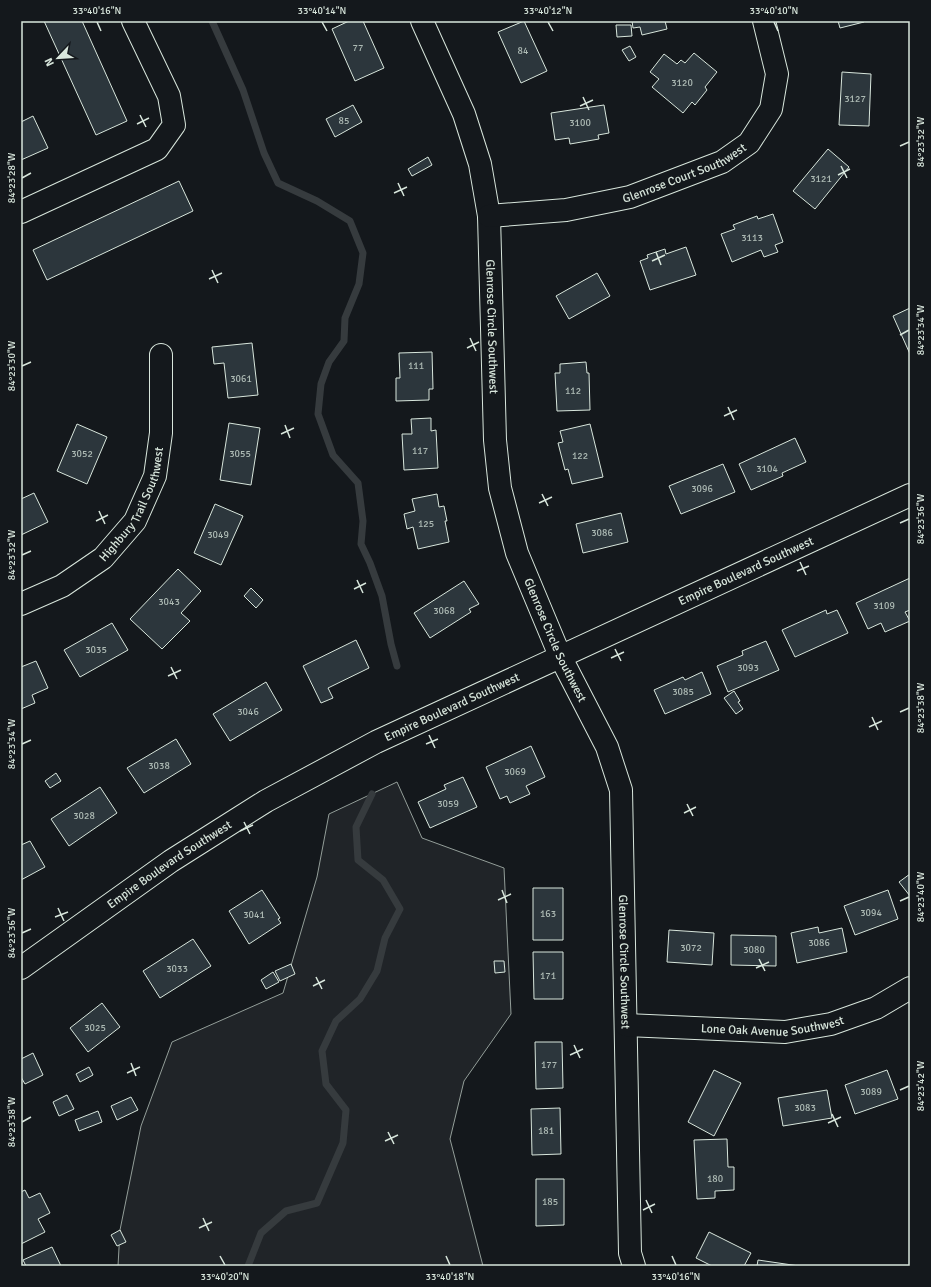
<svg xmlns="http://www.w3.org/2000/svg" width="931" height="1287" viewBox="0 0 931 1287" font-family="Signika,sans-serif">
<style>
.green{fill:#202428;stroke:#939e99}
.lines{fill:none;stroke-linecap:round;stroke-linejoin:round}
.stream{stroke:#363b3e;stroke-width:7}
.building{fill:#2c363c;stroke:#d8e6dc}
.minor-casing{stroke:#d8e6dc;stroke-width:24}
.minor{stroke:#14181c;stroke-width:22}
.ticks{fill:none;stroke:#d8e6dc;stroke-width:1.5}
.labels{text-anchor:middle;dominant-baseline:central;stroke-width:3;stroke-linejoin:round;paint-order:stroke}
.number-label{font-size:10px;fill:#adbab4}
.street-label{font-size:12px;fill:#d8e6dc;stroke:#14181c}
.neatline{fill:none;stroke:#d8e6dc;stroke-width:1.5}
.ticks-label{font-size:10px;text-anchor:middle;fill:#d8e6dc}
</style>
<rect width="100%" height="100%" fill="#14181c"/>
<path class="green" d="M 397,782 L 422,838 L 504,868 L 511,1014 L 464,1081 L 450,1139 L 483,1266 L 118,1266 L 120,1230 L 141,1126 L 172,1042 L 283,993 L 317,877 L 329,814 Z"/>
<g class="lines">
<path class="stream" d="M 212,21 L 243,90 L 264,153 L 278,183 L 317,201 L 350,221 L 363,253 L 359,284 L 345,318 L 344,341 L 329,362 L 321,384 L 318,414 L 333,455 L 358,483 L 363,521 L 361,544 L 370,563 L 382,596 L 391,644 L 397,666
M 248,1266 L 261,1233 L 286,1211 L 317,1203 L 343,1143 L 346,1110 L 326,1084 L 322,1051 L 336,1021 L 360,999 L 377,971 L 385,938 L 400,909 L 383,880 L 358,860 L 356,827 L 372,794"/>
</g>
<path class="building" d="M 44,21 L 82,21 L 127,121 L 96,135 Z
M 349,21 L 363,21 L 384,68 L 355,81 L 332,29 Z
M 524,21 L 547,71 L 521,83 L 498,32 Z
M 632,21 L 665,21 L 667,29 L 642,35 L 640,27 L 633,28 Z
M 838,21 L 864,21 L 864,22 L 840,28 Z
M 616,25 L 631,25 L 632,36 L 617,37 Z
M 630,46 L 636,57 L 629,61 L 622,50 Z
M 694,53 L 717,72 L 705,87 L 707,90 L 695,105 L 692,102 L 683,113 L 652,87 L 659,79 L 650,72 L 664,54 L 677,64 L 681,60 L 685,63 Z
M 842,72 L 871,74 L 869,126 L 839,125 Z
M 353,105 L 362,122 L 335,137 L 326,119 Z
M 604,105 L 609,133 L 598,135 L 599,139 L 570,144 L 569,138 L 555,140 L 551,113 Z
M 33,116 L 48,148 L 21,160 L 21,122 Z
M 828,149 L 849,167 L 815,209 L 793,191 Z
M 428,157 L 432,165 L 412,176 L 408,169 Z
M 179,181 L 193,211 L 47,280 L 33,250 Z
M 773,214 L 783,242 L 775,245 L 778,252 L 764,257 L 761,250 L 732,262 L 721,234 L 735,229 L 733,225 L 757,216 L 758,219 Z
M 686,247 L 696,275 L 650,290 L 640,261 L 648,258 L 647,255 L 665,249 L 666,254 Z
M 597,273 L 610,296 L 569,319 L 556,296 Z
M 910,308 L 910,354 L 893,316 Z
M 252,343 L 258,395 L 228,398 L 224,363 L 214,364 L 212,347 Z
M 432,352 L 433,389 L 429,389 L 429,400 L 396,401 L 396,378 L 400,378 L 399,353 Z
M 586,362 L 587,373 L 589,373 L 590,410 L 557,411 L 555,373 L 560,373 L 560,364 Z
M 431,418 L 431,431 L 436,430 L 438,468 L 404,470 L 402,434 L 412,434 L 411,419 Z
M 229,423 L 260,428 L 251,485 L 220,480 Z
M 77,424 L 107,437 L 87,484 L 57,471 Z
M 590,424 L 603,477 L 572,484 L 568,469 L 565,470 L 558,443 L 563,442 L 560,431 Z
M 795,438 L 806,462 L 782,473 L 783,476 L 751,490 L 739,464 Z
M 723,464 L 735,492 L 681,514 L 669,486 Z
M 34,493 L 48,522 L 21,535 L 21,499 Z
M 437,494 L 439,507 L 444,506 L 447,521 L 445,521 L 449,542 L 418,549 L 413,527 L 407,529 L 404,514 L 415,511 L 412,499 Z
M 215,504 L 243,516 L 221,565 L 194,553 Z
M 621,513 L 628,542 L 583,553 L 576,524 Z
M 178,569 L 201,591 L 181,613 L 190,621 L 162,649 L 130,619 Z
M 910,578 L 910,610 L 905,612 L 910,621 L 885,632 L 881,623 L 868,629 L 856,603 Z
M 464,581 L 479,604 L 469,609 L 471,612 L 430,638 L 414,613 Z
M 251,588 L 263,600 L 256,608 L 244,596 Z
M 826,610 L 827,614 L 837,610 L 848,633 L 795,657 L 782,630 Z
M 112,623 L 128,650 L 80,677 L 64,650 Z
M 356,640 L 369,668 L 328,688 L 333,698 L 321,703 L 303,666 Z
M 766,641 L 779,670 L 728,692 L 717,666 L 743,655 L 742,651 Z
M 36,661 L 48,688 L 32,695 L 35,703 L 21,709 L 21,667 Z
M 702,672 L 711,694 L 665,714 L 654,690 L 683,677 L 685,680 Z
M 266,682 L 282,710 L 230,741 L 213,714 Z
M 734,691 L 740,701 L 738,702 L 743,709 L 736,714 L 724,698 Z
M 176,739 L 191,764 L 144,793 L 127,768 Z
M 531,746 L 545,777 L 526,786 L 530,794 L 510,803 L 507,796 L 500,799 L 486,767 Z
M 56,773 L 61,781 L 50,788 L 45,781 Z
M 463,777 L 477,807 L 430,828 L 418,802 L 446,789 L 444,785 Z
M 100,787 L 117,813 L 69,846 L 51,819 Z
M 30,841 L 45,867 L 21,880 L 21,845 Z
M 910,874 L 910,896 L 899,882 Z
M 533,888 L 563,888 L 563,940 L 533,940 Z
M 262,890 L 280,918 L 278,919 L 281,923 L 249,944 L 229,911 Z
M 888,890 L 898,919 L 855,935 L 844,906 Z
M 818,927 L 819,933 L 842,928 L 847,952 L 797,963 L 791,933 Z
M 669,930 L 714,933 L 712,965 L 667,962 Z
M 731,935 L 776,936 L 776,966 L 731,965 Z
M 193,939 L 211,966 L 160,998 L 143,971 Z
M 533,952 L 563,952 L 563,999 L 534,999 Z
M 494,961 L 504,961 L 505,972 L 495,973 Z
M 291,964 L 295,974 L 280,981 L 275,971 Z
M 273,972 L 279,982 L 266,989 L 261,980 Z
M 102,1003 L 120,1027 L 88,1052 L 70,1028 Z
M 535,1042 L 562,1042 L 563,1088 L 536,1089 Z
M 33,1053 L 43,1075 L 25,1084 L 21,1077 L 21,1059 Z
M 89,1067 L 93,1075 L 80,1082 L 76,1074 Z
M 714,1070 L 741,1083 L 714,1136 L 688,1122 Z
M 887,1070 L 898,1099 L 855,1114 L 845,1085 Z
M 827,1090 L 832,1118 L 783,1126 L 778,1098 Z
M 67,1095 L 74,1109 L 59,1116 L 53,1102 Z
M 131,1097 L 138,1110 L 117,1120 L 111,1106 Z
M 560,1108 L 561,1154 L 532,1155 L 531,1109 Z
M 98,1111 L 102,1122 L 79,1131 L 75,1120 Z
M 727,1139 L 728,1167 L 734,1167 L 734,1190 L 715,1191 L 715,1198 L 697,1199 L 694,1140 Z
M 536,1179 L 564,1179 L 564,1225 L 536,1226 Z
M 25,1190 L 29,1198 L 40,1193 L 50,1213 L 38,1219 L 45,1232 L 21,1244 L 21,1192 Z
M 120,1230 L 126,1242 L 117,1246 L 111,1235 Z
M 709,1232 L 751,1253 L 744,1266 L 712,1266 L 696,1258 Z
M 52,1247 L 61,1266 L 26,1266 L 23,1260 Z
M 758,1260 L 799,1266 L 757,1266 Z"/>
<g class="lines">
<g class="minor-casing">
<g id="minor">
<path id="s1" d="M 422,21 L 464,114 L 480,164 L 489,216 L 495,440 L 500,488 L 517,553 L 560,656 L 607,747 L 621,790 L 630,1253 L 634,1266"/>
<path d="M 21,212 L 157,149 L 174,125 L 169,96 L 133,21"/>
<path id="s2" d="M 489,216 L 566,210 L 630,197 L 722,162 L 749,143 L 771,109 L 777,74 L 764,21"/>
<path id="s3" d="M 21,604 L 62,586 L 103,558 L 135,521 L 155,476 L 161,433 L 161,355"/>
<path id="s4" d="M 21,968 L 171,861 L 266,801 L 376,742 L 910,495"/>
<path id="s5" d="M 626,1025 L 785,1032 L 831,1024 L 876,1008 L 910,988"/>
</g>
</g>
<use href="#minor" class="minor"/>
</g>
<path class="ticks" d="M 97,22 L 101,31M 322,22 L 327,31M 548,22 L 553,31M 774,22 L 778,31M 583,97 L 589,110M 580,106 L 593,100M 140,115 L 146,127M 137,124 L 149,118M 900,146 L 909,142M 841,166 L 847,178M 838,175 L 850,169M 22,178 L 31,173M 398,183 L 404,196M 394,193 L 407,187M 656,252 L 661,265M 652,261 L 665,255M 212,270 L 218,283M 209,279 L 222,273M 900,335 L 909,330M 470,338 L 476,351M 467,348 L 479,342M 22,366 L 31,362M 728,407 L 734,420M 724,416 L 737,410M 285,425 L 290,438M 281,434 L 294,428M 542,494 L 548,506M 539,503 L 552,497M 99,511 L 105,524M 96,521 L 108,515M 900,523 L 909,519M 22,555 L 31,551M 800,562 L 806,575M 797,571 L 809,566M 357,580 L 363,593M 354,589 L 366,583M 615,649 L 621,661M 611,658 L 624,652M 171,667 L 177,679M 168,676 L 181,670M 900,712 L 909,708M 872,717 L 878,730M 869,727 L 882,721M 429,735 L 435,748M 22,744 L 31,740M 426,744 L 438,739M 687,804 L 693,816M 684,813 L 696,807M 244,822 L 250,834M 240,831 L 253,825M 502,890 L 507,903M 498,900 L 511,894M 900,901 L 909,897M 58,908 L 64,921M 55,917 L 68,912M 22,933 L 31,929M 759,959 L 765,971M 756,968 L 769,962M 316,977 L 322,989M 313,986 L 325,980M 574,1045 L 580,1058M 570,1055 L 583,1049M 131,1063 L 136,1076M 127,1073 L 140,1067M 900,1090 L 909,1086M 832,1114 L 838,1127M 22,1122 L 31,1117M 828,1123 L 841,1117M 388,1132 L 394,1144M 385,1141 L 398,1135M 646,1200 L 652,1213M 643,1210 L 655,1204M 203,1218 L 209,1231M 199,1228 L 212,1222M 220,1256 L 225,1265M 446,1256 L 450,1265M 672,1256 L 676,1265"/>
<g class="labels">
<g class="number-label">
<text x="358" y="48">77</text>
<text x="523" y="51">84</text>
<text x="682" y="83">3120</text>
<text x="855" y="99">3127</text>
<text x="344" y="121">85</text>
<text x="580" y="123">3100</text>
<text x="821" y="179">3121</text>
<text x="752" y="238">3113</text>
<text x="416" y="366">111</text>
<text x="241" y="379">3061</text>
<text x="573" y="391">112</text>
<text x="420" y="451">117</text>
<text x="82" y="454">3052</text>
<text x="240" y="454">3055</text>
<text x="580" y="456">122</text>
<text x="767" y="469">3104</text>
<text x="702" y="489">3096</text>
<text x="426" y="524">125</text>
<text x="602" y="533">3086</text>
<text x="218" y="535">3049</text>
<text x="169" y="602">3043</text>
<text x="884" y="606">3109</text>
<text x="444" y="611">3068</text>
<text x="96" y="650">3035</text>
<text x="748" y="668">3093</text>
<text x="683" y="692">3085</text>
<text x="248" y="712">3046</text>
<text x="159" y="766">3038</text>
<text x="515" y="772">3069</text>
<text x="448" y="804">3059</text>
<text x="84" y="816">3028</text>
<text x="871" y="913">3094</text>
<text x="548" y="914">163</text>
<text x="254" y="915">3041</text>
<text x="819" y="943">3086</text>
<text x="691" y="948">3072</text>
<text x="754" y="950">3080</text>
<text x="177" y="969">3033</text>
<text x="548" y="976">171</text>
<text x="95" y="1028">3025</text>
<text x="549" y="1065">177</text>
<text x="871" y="1092">3089</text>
<text x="805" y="1108">3083</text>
<text x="546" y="1131">181</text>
<text x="715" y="1179">180</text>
<text x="550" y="1202">185</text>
</g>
<g class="street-label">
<text stroke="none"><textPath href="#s2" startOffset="202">Glenrose Court Southwest</textPath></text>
<text stroke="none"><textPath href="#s1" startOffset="318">Glenrose Circle Southwest</textPath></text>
<text stroke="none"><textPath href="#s3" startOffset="157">Highbury Trail Southwest</textPath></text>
<text stroke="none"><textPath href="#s4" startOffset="829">Empire Boulevard Southwest</textPath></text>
<text stroke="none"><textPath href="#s1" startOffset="642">Glenrose Circle Southwest</textPath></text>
<text stroke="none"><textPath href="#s4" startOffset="505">Empire Boulevard Southwest</textPath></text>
<text stroke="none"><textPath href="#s4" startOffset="181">Empire Boulevard Southwest</textPath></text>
<text stroke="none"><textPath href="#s1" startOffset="978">Glenrose Circle Southwest</textPath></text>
<text stroke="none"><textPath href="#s5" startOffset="147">Lone Oak Avenue Southwest</textPath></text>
</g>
</g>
<rect width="931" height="1287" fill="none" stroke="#14181c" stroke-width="44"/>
<g transform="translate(58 58) rotate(245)" stroke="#14181c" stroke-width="3" paint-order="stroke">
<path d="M0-3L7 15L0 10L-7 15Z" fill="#d8e6dc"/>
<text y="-6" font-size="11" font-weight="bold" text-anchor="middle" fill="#d8e6dc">N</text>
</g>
<rect x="22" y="22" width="887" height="1243" class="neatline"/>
<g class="ticks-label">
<text x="97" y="14">33°40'16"N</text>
<text x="322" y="14">33°40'14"N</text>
<text x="548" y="14">33°40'12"N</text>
<text x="774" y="14">33°40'10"N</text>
<text transform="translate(920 142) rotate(-90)" y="4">84°23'32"W</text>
<text transform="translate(11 178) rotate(-90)" y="4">84°23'28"W</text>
<text transform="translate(920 330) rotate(-90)" y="4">84°23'34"W</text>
<text transform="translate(11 366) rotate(-90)" y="4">84°23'30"W</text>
<text transform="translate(920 519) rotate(-90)" y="4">84°23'36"W</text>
<text transform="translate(11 555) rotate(-90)" y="4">84°23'32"W</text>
<text transform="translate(920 708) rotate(-90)" y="4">84°23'38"W</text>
<text transform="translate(11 744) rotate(-90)" y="4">84°23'34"W</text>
<text transform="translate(920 897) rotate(-90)" y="4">84°23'40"W</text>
<text transform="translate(11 933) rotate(-90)" y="4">84°23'36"W</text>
<text transform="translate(920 1086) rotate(-90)" y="4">84°23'42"W</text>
<text transform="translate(11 1122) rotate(-90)" y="4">84°23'38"W</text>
<text x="225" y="1280">33°40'20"N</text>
<text x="450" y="1280">33°40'18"N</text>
<text x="676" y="1280">33°40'16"N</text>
</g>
</svg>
